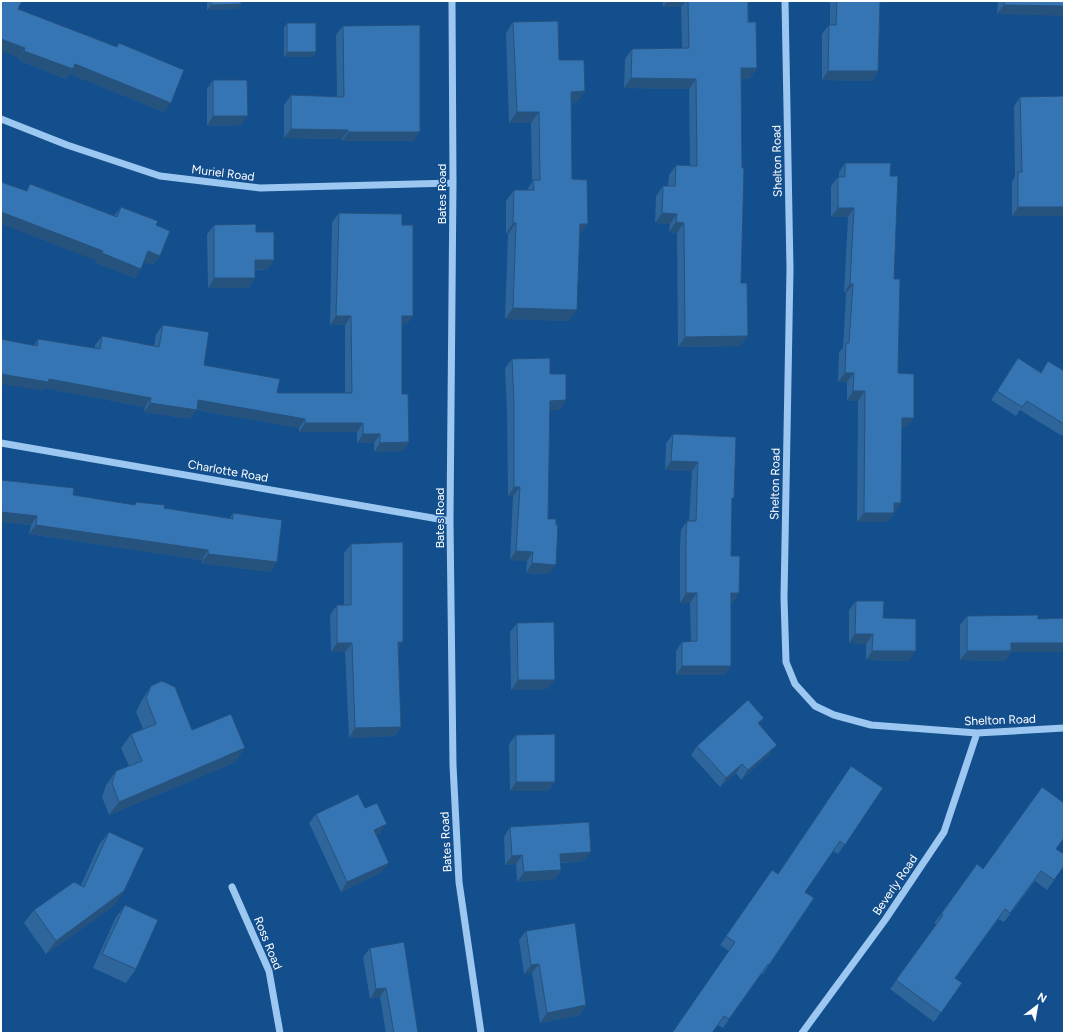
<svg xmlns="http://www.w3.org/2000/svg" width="1065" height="1034" viewBox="0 0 1065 1034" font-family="Figtree,sans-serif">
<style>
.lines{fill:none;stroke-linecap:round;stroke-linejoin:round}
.minor{stroke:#9bc7f1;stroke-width:7}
.wall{fill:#2e659b}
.shaded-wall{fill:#26527e}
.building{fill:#3675b4;stroke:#26527e}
.labels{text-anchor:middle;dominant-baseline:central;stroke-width:3;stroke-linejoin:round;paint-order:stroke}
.street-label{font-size:12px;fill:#fff;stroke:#134e8d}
</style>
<rect width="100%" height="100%" fill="#134e8d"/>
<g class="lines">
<path class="minor" d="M 452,1 L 453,183 L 450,521 L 453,765 L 459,882 L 481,1033
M 785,1 L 790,269 L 784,598 L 786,662 L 795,684 L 815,706 L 834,715 L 871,725 L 977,733 L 1064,728
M 1,119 L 67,145 L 160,176 L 260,188 L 453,183
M 1,443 L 450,521
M 232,887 L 269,971 L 280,1033
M 802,1033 L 885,920 L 944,832 L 977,733"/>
</g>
<path class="wall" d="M 207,1 L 241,1 L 241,4 L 237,9 L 207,10 Z
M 663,1 L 748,1 L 750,79 L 741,79 L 741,283 L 748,336 L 740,346 L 678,347 L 677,233 L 669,232 L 670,224 L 655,223 L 656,196 L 663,186 L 668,186 L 669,175 L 676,165 L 690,165 L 689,89 L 624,88 L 625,59 L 632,49 L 682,48 L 681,7 L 663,7 Z
M 830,1 L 887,1 L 886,3 L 880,2 L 878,71 L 872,81 L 822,80 L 822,34 L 829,25 L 830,25 Z
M 998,1 L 1064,1 L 997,14 Z
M 18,9 L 116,47 L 119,43 L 164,112 L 70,74 L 66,79 L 18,60 L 19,58 Z
M 513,22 L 559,60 L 585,91 L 577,102 L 571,103 L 572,179 L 580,235 L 569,321 L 505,319 L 508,234 L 506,234 L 506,201 L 514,190 L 527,190 L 532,182 L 531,123 L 509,123 L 506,33 Z
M 287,23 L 316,52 L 313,57 L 284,57 L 284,28 Z
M 343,26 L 414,141 L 342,141 L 342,139 L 284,138 L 284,105 L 291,95 L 337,97 L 336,35 Z
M 213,80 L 241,125 L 207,126 L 207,89 Z
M 1020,97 L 1064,216 L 1012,216 L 1012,182 L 1015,176 L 1014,106 Z
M 845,163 L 890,176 L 894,279 L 898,373 L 914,418 L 907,427 L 902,427 L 901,503 L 888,522 L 857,522 L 858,401 L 847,400 L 847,382 L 838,382 L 839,352 L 843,348 L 846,293 L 844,293 L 848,217 L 831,217 L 831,186 L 838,177 L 839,177 L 839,172 Z
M 30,184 L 114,216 L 121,207 L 156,225 L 160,256 L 153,265 L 144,262 L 135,278 L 96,263 L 97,261 L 26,191 Z
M 339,213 L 402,225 L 413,316 L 406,325 L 402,325 L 402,394 L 409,442 L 403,451 L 374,452 L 374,443 L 357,443 L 357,432 L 299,432 L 299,428 L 197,410 L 190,419 L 144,412 L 145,407 L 44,388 L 42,391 L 34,345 L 38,339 L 95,348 L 95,345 L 102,336 L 154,346 L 156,334 L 163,325 L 204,365 L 277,393 L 345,393 L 345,325 L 330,325 L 332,222 Z
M 214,225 L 256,232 L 274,260 L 267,270 L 255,270 L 255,278 L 249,288 L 208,288 L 207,234 Z
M 1018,358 L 1041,372 L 1048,361 L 1064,371 L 1064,433 L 1062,436 L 1020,410 L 1016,416 L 991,400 Z
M 512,359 L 550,374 L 566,400 L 560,410 L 550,410 L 548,519 L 556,525 L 556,565 L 549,574 L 526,573 L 527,561 L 510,560 L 513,496 L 508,496 L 507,411 L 505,368 Z
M 673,434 L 736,437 L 732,501 L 731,556 L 739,593 L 733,603 L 731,603 L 731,666 L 725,675 L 676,675 L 676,651 L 682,642 L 691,642 L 690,603 L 680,603 L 680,546 L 681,530 L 687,521 L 689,521 L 692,471 L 665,470 L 666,443 Z
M 73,495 L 134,505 L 136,502 L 164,508 L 230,518 L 233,513 L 277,562 L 270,572 L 201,563 L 202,560 L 29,534 L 31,525 L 1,522 Z
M 351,544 L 398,648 L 401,727 L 395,736 L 349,738 L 345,652 L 331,652 L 330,615 L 337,605 L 344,605 L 344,553 Z
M 856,601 L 883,618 L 909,661 L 866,660 L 866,644 L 849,643 L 849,610 Z
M 967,616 L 1038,619 L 1011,652 L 1005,661 L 960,660 L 960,625 Z
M 517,623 L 548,689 L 511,690 L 510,632 Z
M 151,686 L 192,730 L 236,762 L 109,815 L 102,797 L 106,785 L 116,771 L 129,766 L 121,748 L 131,734 L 143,729 L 136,712 L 142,700 Z
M 764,718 L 759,725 L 770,754 L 741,780 L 736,773 L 720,787 L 691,755 L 697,746 Z
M 516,735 L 555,782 L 548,791 L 510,791 L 509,744 Z
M 883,788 L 838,854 L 833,851 L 805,892 L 769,965 L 763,974 L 761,974 L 723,1028 L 718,1025 L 729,951 L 720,945 L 772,870 L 778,874 Z
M 365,808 L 380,833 L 376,835 L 382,872 L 341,892 L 309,823 L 316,814 Z
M 510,827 L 584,861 L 561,863 L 561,870 L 555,879 L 517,882 L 516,864 L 505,865 L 504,837 Z
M 109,832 L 115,905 L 46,954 L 24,923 L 34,910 L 81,885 L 99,845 Z
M 1056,849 L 1064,866 L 1047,890 L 1035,881 L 1004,922 L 998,919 L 955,978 L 962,983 L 934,1022 L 890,989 L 937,925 L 934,923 L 941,914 L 983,869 Z
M 125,905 L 136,969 L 126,983 L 93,968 L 115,919 Z
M 526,931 L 586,1005 L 580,1015 L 540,1023 L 532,973 L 524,974 L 519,940 Z
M 370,948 L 418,1033 L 386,1033 L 380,997 L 370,999 L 363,957 Z"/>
<path class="shaded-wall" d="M 667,1 L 686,1 L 681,7 L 663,7 Z
M 875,1 L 887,1 L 886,3 L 874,2 Z
M 241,4 L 237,9 L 207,10 L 211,5 Z
M 1004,5 L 1064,6 L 1064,16 L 997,14 Z
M 1,39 L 25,48 L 19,58 L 1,51 Z
M 24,51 L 75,64 L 171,103 L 164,112 L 70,74 L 66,79 L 18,60 Z
M 287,52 L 316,52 L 313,57 L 284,57 Z
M 741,68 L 757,68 L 750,79 L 734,79 Z
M 828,71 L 878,71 L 872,81 L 822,80 Z
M 631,78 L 696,79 L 689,89 L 624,88 Z
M 585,91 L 577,102 L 563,103 L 571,92 Z
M 517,112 L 539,112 L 531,123 L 509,123 Z
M 213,116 L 248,116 L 241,125 L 207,126 Z
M 291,129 L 348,130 L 342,139 L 284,138 Z
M 348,132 L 420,132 L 414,141 L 342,141 Z
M 1018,207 L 1064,207 L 1064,216 L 1012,216 Z
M 838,208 L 854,208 L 848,217 L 831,217 Z
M 1,212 L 103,251 L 97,261 L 1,224 Z
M 662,213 L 677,214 L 670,224 L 655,223 Z
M 676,222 L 684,223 L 677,233 L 669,232 Z
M 513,223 L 516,223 L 508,234 L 506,234 Z
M 580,224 L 588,224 L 580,235 Z
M 148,251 L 160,256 L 153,265 L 141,261 Z
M 102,253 L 141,269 L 135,278 L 96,263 Z
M 255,260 L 274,260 L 267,270 L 248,269 Z
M 214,278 L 255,278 L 249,288 L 208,288 Z
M 850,284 L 853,284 L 846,293 L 844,293 Z
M 513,308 L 577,310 L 569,321 L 505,319 Z
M 336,316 L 351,316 L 345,325 L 330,325 Z
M 402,316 L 413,316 L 406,325 L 396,325 Z
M 748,336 L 740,346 L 678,347 L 685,337 Z
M 845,373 L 854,373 L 847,382 L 838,382 Z
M 1,374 L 49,379 L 151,398 L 145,407 L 44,388 L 42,391 L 1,384 Z
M 853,391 L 865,391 L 858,401 L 847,400 Z
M 198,400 L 305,419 L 299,428 L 197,410 L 190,419 L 144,412 L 150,403 Z
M 566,400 L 560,410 L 543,410 L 550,401 Z
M 902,418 L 914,418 L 907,427 L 896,427 Z
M 305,423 L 363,423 L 357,432 L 299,432 Z
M 363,434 L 380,434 L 374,443 L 357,443 Z
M 409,442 L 403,451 L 374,452 L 380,443 Z
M 671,461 L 698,462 L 692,471 L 665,470 Z
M 514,487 L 520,487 L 513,496 L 508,496 Z
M 894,503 L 901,503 L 895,513 L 888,513 Z
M 1,512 L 37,516 L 31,525 L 1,522 Z
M 864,513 L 894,513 L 888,522 L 857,522 Z
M 36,525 L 208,550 L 202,560 L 29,534 Z
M 516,551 L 533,552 L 527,561 L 510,560 Z
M 208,554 L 277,562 L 270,572 L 201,563 Z
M 532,563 L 556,565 L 549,574 L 526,573 Z
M 686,593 L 697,593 L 690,603 L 680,603 Z
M 731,593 L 739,593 L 733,603 L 724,603 Z
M 855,634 L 873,634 L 866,644 L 849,643 Z
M 398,642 L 403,642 L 396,652 Z
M 337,643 L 352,643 L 345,652 L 331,652 Z
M 1011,643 L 1064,643 L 1064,652 L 1011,652 L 1005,661 L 960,660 L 967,651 Z
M 872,651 L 916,651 L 909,661 L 866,660 Z
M 682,666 L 731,666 L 725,675 L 676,675 Z
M 518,680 L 555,680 L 548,689 L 511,690 Z
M 764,718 L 758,727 L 758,723 Z
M 401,727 L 395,736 L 349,738 L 355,728 Z
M 777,745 L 770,754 L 741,780 L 748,770 Z
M 245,748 L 236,762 L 109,815 L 119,802 Z
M 742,764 L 736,773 L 720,787 L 726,778 Z
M 516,782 L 555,782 L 548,791 L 510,791 Z
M 387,824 L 380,833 L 367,840 L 374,830 Z
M 591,852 L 584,861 L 554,863 L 560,854 Z
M 522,855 L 516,864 L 505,865 L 512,856 Z
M 389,863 L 382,872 L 341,892 L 347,882 Z
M 561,870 L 555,879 L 517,882 L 524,872 Z
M 124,891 L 115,905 L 46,954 L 56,941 Z
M 539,964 L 532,973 L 524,974 L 531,965 Z
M 386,988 L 380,997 L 370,999 L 376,989 Z
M 586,1005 L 580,1015 L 540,1023 L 547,1013 Z"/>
<path class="building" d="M 1,1 L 22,1 L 18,9 L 117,47 L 119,43 L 184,70 L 171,103 L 75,64 L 73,69 L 24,51 L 25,48 L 1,39 Z
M 211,1 L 241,1 L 241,4 L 211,5 Z
M 688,1 L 748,1 L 748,22 L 756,22 L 757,68 L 741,68 L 742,168 L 744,168 L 741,283 L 747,283 L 748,336 L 685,337 L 684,223 L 676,222 L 677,214 L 662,213 L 663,186 L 675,186 L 676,165 L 697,166 L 696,79 L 631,78 L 632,49 L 689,48 Z
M 837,1 L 880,1 L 878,71 L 828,71 L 829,25 L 836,25 Z
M 1004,1 L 1064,1 L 1064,6 L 1004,5 Z
M 558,21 L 559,60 L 584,60 L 585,91 L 571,92 L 572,179 L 587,180 L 588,224 L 580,224 L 577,310 L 513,308 L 516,223 L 513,223 L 514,190 L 534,190 L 533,180 L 540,180 L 539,112 L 517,112 L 513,22 Z
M 287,23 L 316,23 L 316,52 L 287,52 Z
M 420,25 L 420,132 L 348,132 L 348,130 L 291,129 L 291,95 L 344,97 L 343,26 Z
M 213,80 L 247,80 L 248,116 L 213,116 Z
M 1064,96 L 1064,207 L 1018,207 L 1018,172 L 1022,172 L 1020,97 Z
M 845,163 L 891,163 L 890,176 L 898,176 L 894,279 L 900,279 L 898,373 L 914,374 L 914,418 L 902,418 L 901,503 L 894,503 L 894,513 L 864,513 L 865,391 L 853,391 L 854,373 L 845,373 L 846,343 L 849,343 L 853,284 L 850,284 L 854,208 L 838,208 L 838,177 L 845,177 Z
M 1,182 L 27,191 L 30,184 L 117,217 L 121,207 L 158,221 L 156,225 L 170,231 L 160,256 L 148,251 L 141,269 L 102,253 L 103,251 L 1,212 Z
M 339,213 L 402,214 L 402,225 L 413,225 L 413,316 L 402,316 L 402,394 L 408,394 L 409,442 L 380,443 L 380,434 L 363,434 L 363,423 L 305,423 L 305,419 L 198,400 L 197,410 L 150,403 L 151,398 L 49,379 L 48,382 L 1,374 L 1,339 L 37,346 L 38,339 L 100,349 L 102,336 L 159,347 L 163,325 L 209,332 L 204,365 L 280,379 L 277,393 L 352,393 L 351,316 L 336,316 Z
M 256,224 L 256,232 L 274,232 L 274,260 L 255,260 L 255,278 L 214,278 L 214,225 Z
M 550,358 L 550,374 L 566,374 L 566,400 L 550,401 L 548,519 L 556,519 L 556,525 L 558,525 L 556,565 L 532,563 L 533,552 L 516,551 L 520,487 L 514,487 L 514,402 L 512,359 Z
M 1018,358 L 1041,373 L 1048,361 L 1064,371 L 1064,424 L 1027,401 L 1022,407 L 997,391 Z
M 673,434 L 736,437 L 734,498 L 732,498 L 731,556 L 740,556 L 739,593 L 731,593 L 731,666 L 682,666 L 682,642 L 697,641 L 697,593 L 686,593 L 686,536 L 687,521 L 696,521 L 698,462 L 671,461 Z
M 1,480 L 74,488 L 73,495 L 135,505 L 136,502 L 165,505 L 164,508 L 233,519 L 233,513 L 282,520 L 277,562 L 208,554 L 208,550 L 36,525 L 37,516 L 1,512 Z
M 403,542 L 403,642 L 398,642 L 401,727 L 355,728 L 352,643 L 337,643 L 337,605 L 351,605 L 351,544 Z
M 856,601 L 884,601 L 883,618 L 916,619 L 916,651 L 872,651 L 873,634 L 855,634 Z
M 1038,615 L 1038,619 L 1064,618 L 1064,643 L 1011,643 L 1011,651 L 967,651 L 967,616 Z
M 554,622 L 555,680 L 518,680 L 517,623 Z
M 162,681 L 175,687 L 192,730 L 231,714 L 245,748 L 119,802 L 112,783 L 116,771 L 142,761 L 131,734 L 156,724 L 146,698 L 151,686 Z
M 748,700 L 764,718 L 758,723 L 777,745 L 748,770 L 742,764 L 726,778 L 697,746 Z
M 555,734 L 555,782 L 516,782 L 516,735 Z
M 851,766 L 883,788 L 845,845 L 840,841 L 805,892 L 814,898 L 769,965 L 768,964 L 729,1019 L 724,1016 L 712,1033 L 672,1033 L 735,942 L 726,936 L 772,870 L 778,874 Z
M 1042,787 L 1064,803 L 1064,838 L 1056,849 L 1064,854 L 1064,866 L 1054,880 L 1041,871 L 1010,913 L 1005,909 L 955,978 L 962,983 L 941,1013 L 896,980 L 943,915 L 941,914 L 977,864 L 983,869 Z
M 358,794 L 365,808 L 377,803 L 387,824 L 374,830 L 389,863 L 347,882 L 316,814 Z
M 589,822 L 591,852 L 560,854 L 561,870 L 524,872 L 522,855 L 512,856 L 510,827 Z
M 109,832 L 144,848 L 124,891 L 56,941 L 34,910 L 74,882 L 84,887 Z
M 125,905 L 158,920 L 136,969 L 102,954 Z
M 575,923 L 586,1005 L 547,1013 L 539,964 L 531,965 L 526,931 Z
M 404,942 L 418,1033 L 394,1033 L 386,988 L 376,989 L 370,948 Z"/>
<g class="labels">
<g class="street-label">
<text transform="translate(777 161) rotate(-91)">Shelton Road</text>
<text transform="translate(223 173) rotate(7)">Muriel Road</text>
<text transform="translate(442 194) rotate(-90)">Bates Road</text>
<text transform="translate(228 471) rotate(10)">Charlotte Road</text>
<text transform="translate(775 484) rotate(-89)">Shelton Road</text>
<text transform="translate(440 518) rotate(-90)">Bates Road</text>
<text transform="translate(1000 720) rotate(-2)">Shelton Road</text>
<text transform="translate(446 842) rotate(-93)">Bates Road</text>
<text transform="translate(895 885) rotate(-56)">Beverly Road</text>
<text transform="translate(268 943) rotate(68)">Ross Road</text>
</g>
</g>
<rect width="1065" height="1034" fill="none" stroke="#ffffff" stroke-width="4"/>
<g transform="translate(1037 1006) rotate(31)" stroke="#134e8d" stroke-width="3" paint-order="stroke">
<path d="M0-3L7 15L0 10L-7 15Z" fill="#ffffff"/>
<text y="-6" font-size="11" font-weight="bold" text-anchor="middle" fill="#ffffff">N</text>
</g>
</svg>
